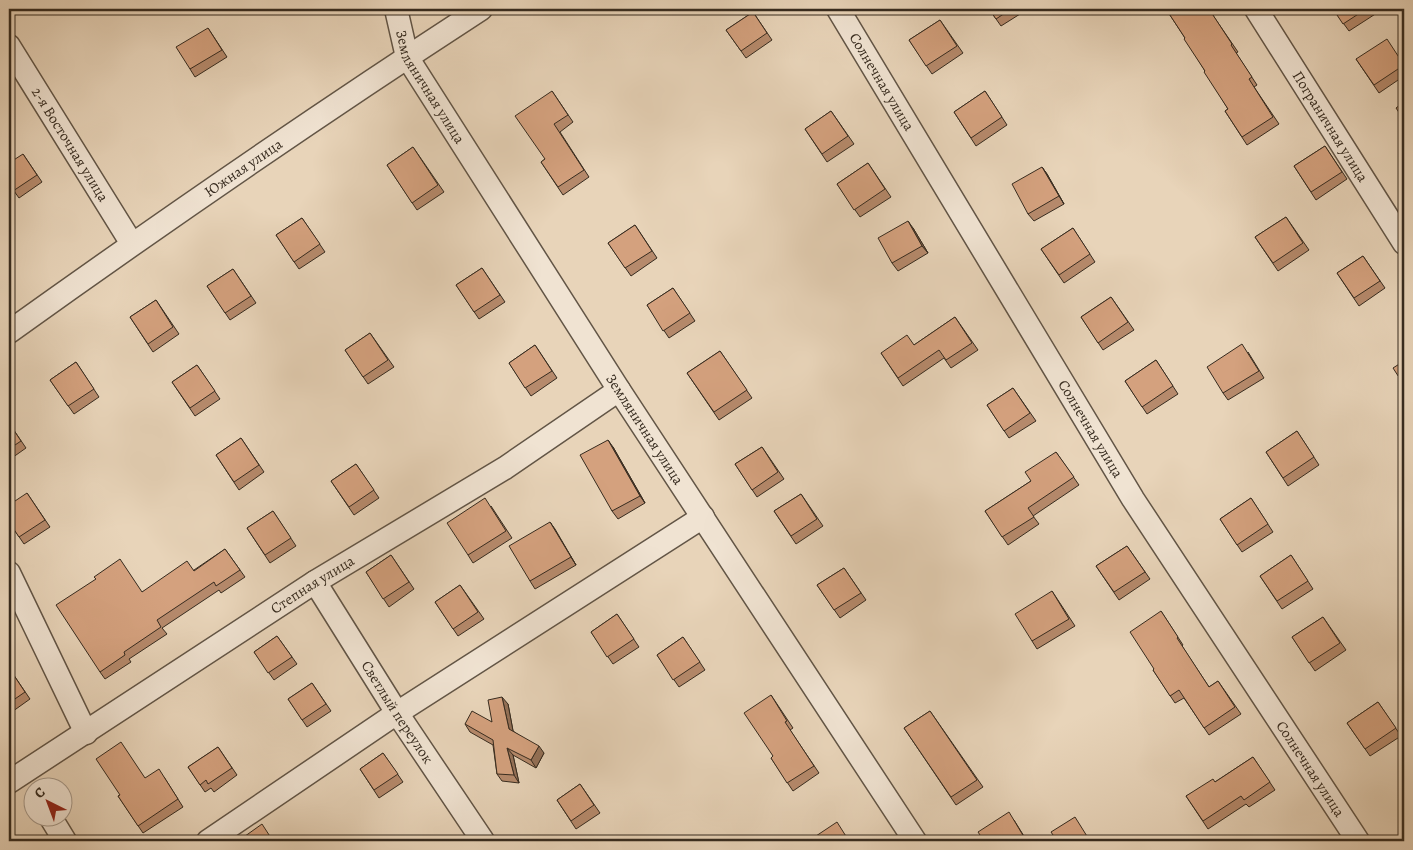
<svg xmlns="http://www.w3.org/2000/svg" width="1413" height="850" viewBox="0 0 1413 850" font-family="Alegreya,serif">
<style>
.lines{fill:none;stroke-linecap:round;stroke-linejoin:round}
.minor-casing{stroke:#625546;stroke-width:25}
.minor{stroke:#f0e3d2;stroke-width:22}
.wall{fill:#b68a6c;stroke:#362b1f}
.shaded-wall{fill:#947158;stroke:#362b1f}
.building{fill:#d4a17e;stroke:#362b1f}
.labels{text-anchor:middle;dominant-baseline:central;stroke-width:5;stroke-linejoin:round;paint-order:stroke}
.street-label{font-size:15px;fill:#362b1f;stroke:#f0e3d2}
</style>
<rect width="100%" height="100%" fill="#e8d4b9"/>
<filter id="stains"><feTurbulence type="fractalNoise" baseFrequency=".004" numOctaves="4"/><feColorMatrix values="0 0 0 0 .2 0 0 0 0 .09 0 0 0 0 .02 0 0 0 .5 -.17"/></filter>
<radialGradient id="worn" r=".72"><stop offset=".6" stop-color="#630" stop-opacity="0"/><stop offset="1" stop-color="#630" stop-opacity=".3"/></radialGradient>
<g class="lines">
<g class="minor-casing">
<g id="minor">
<path id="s1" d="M 396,9 L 407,57 L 619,390 L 915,841"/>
<path id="s2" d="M 838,9 L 1133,499 L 1358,841"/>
<path id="s3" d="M 1256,9 L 1404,243"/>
<path id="s4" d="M 9,46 L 132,244"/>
<path id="s5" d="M 9,332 C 164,221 321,113 481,9"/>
<path d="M 9,573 L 86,733"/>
<path id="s6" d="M 315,582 L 397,713 L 483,841"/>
<path id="s7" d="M 9,782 L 315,582 L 505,468 L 619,390"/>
<path d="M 51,818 L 65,841"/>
<path d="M 208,841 L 397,713 L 703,517"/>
</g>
</g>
<use href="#minor" class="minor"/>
</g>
<path class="wall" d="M 989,9 L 1028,9 L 1001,26 Z
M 1166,9 L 1211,9 L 1214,13 L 1212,14 L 1238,52 L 1236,53 L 1257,85 L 1254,87 L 1279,124 L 1247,145 L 1225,111 L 1228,109 L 1185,38 Z
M 1333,9 L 1379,9 L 1380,11 L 1349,31 Z
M 753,12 L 772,40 L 746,58 L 726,30 Z
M 940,20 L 963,53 L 932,74 L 909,40 Z
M 208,28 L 227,57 L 195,77 L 190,69 Z
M 1356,59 L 1404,64 L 1404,76 L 1379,93 Z
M 552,91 L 573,122 L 560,132 L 589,177 L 563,195 L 541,162 L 545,159 Z
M 985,91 L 1007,125 L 976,146 L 954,112 Z
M 831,111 L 854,144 L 827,162 L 805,129 Z
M 1325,146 L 1347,179 L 1316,200 L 1294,166 Z
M 413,147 L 444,192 L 417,210 L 387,165 Z
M 23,154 L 42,182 L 19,198 L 9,184 Z
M 868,163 L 891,197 L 860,217 L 837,184 Z
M 1042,167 L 1047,174 L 1064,204 L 1034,221 L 1028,214 Z
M 1286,217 L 1309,250 L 1278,271 L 1255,237 Z
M 302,218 L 325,252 L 299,269 L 276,235 Z
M 635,225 L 657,258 L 631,276 L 608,243 Z
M 913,228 L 928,253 L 898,271 L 892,263 Z
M 1073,228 L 1095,262 L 1064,283 L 1041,249 Z
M 1363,256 L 1385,288 L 1359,306 L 1337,273 Z
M 482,268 L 505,302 L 479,319 L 456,285 Z
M 233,269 L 256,303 L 230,320 L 207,286 Z
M 673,288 L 695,321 L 669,338 L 647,305 Z
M 1111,297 L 1134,330 L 1103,350 L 1081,317 Z
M 156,300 L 179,334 L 153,352 L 130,317 Z
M 955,317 L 978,350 L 951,368 L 944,358 L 903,386 L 881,353 L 914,345 Z
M 370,333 L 394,367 L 368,384 L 345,350 Z
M 535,345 L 557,378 L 531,396 L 509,363 Z
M 720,351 L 752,398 L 719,420 L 687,373 Z
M 1248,352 L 1264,378 L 1228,400 L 1223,393 Z
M 1156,360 L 1178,394 L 1147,414 L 1125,381 Z
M 76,362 L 99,397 L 74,414 L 50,380 Z
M 197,365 L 220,399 L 195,416 L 172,382 Z
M 1013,388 L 1036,421 L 1009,438 L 987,405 Z
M 9,423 L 26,448 L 9,460 Z
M 1297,431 L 1319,465 L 1288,486 L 1266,452 Z
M 241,438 L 264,472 L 239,490 L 216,455 Z
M 613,447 L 645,503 L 618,519 L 612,511 Z
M 762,447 L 784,479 L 757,497 L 735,464 Z
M 1056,452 L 1079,485 L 1033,516 L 1039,524 L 1008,545 L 985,511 L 1031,481 Z
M 356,464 L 379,498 L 354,515 L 331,481 Z
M 27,493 L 50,527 L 24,544 L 9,522 Z
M 801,494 L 823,526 L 796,544 L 774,511 Z
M 1251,498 L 1273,532 L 1242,552 L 1220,519 Z
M 491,506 L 512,538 L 473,563 L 468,555 Z
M 273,511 L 296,546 L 270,563 L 247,528 Z
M 550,522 L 576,565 L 535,589 L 530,581 Z
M 1127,546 L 1150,579 L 1119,600 L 1096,566 Z
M 225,549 L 245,577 L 221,593 L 219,590 L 162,628 L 167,634 L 129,659 L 131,662 L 105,679 L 100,672 L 142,592 L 194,570 Z
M 391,555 L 414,589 L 389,607 L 366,572 Z
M 1291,555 L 1313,589 L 1282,609 L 1260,576 Z
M 844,568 L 866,600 L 840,618 L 817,585 Z
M 460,585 L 484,619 L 458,636 L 435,602 Z
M 1052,591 L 1075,626 L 1037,649 L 1032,641 Z
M 1161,611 L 1183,645 L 1182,646 L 1209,687 L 1218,681 L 1241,714 L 1209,735 L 1184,698 L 1175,703 L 1153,670 L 1154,669 Z
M 617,614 L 639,647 L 613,664 L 591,632 Z
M 1323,617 L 1346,650 L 1315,671 L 1292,637 Z
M 277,636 L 297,664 L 274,680 L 254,652 Z
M 683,637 L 705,670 L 679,687 L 657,655 Z
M 11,671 L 30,699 L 9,714 L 9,672 Z
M 312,683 L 331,711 L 307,727 L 288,699 Z
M 771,695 L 793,728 L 790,730 L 819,773 L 793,791 L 771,758 L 773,756 Z
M 1378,702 L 1401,736 L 1370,756 L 1347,723 Z
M 508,704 L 513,731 L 544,753 L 536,768 L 513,755 L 519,783 L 502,781 L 497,774 L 493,745 L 470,732 L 465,724 L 492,722 Z
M 930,711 L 983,787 L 956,805 L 904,728 Z
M 218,747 L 237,775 L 214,792 L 211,788 L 205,792 L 188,767 Z
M 383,753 L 403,782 L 379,798 L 360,769 Z
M 1253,757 L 1275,790 L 1249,807 L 1246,804 L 1208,829 L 1186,796 L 1215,782 Z
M 164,777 L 183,807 L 143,833 L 118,796 L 146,778 Z
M 580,784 L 600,813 L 576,829 L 557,800 Z
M 1014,820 L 1027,841 L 984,841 Z"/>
<path class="shaded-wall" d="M 1042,167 L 1047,174 L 1064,204 L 1059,196 Z
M 908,221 L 913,228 L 928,253 L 922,246 Z
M 608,440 L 613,447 L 645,503 L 640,496 Z
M 550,522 L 555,529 L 576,565 L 571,557 Z
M 502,697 L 508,704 L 514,736 L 509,729 Z
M 539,746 L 544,753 L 536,768 L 531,760 Z
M 507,748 L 513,755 L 519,783 L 514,775 Z"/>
<path class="building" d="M 989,9 L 1011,9 L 996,19 Z
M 1166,9 L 1209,9 L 1232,44 L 1231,45 L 1252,77 L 1249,79 L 1273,117 L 1242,137 L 1225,111 L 1228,109 L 1204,72 L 1205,71 L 1184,39 L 1185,38 Z
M 1333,9 L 1366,9 L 1343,24 Z
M 753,12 L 767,33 L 741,51 L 726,30 Z
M 940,20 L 957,46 L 926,66 L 909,40 Z
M 208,28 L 222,50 L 190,69 L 176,47 Z
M 1387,39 L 1404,65 L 1374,85 L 1356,59 Z
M 552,91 L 568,115 L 554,124 L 584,170 L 558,187 L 541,162 L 545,159 L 515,116 Z
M 985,91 L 1002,117 L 971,138 L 954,112 Z
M 1404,102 L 1404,120 L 1396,108 Z
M 831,111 L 848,136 L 822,154 L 805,129 Z
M 1325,146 L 1342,172 L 1311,192 L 1294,166 Z
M 413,147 L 438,185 L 412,203 L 387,165 Z
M 23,154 L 37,175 L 13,191 L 9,184 L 9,163 Z
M 868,163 L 885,189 L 854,210 L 837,184 Z
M 1042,167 L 1059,196 L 1028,214 L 1012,184 Z
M 1286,217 L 1303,243 L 1273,263 L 1255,237 Z
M 302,218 L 320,244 L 294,262 L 276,235 Z
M 908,221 L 922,246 L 892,263 L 878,238 Z
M 635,225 L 652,251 L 625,268 L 608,243 Z
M 1073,228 L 1090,254 L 1059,275 L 1041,249 Z
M 1363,256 L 1380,281 L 1354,298 L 1337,273 Z
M 482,268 L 500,295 L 474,312 L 456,285 Z
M 233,269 L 251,296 L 225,313 L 207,286 Z
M 673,288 L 690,313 L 663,331 L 647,305 Z
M 1111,297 L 1128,322 L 1098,343 L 1081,317 Z
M 156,300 L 173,327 L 148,344 L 130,317 Z
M 955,317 L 972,343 L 946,360 L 939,350 L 898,378 L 881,353 L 907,335 L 914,345 Z
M 370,333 L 388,360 L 363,377 L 345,350 Z
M 1242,344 L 1259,371 L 1223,393 L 1207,367 Z
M 535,345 L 552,371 L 525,388 L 509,363 Z
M 720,351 L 747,390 L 714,412 L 687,373 Z
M 1156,360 L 1173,386 L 1142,407 L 1125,381 Z
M 1404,361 L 1404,385 L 1393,368 Z
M 76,362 L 94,389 L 68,406 L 50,380 Z
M 197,365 L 215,391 L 190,408 L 172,382 Z
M 1013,388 L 1030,413 L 1004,431 L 987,405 Z
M 9,423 L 21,441 L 9,449 Z
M 1297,431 L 1314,457 L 1283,478 L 1266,452 Z
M 241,438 L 259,465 L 234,482 L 216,455 Z
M 608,440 L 640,496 L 612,511 L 580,455 Z
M 762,447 L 778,472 L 752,490 L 735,464 Z
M 1056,452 L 1074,477 L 1028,508 L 1034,517 L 1002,537 L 985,511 L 1031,481 L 1025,472 Z
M 356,464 L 374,490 L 349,507 L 331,481 Z
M 27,493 L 45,520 L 19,537 L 9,522 L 9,505 Z
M 801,494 L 817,519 L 791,536 L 774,511 Z
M 485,498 L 506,531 L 468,555 L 447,523 Z
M 1251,498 L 1268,524 L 1237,545 L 1220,519 Z
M 273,511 L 291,538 L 265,555 L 247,528 Z
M 550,522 L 571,557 L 530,581 L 509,546 Z
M 1127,546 L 1145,572 L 1114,592 L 1096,566 Z
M 225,549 L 240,570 L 216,586 L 214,582 L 157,620 L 161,627 L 124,652 L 125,655 L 100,672 L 56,605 L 96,579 L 94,577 L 120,559 L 142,592 L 187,561 L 194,571 Z
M 391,555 L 409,582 L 383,599 L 366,572 Z
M 1291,555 L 1308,581 L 1277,601 L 1260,576 Z
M 844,568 L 861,593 L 834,610 L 817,585 Z
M 460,585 L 478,612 L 453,629 L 435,602 Z
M 1052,591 L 1069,619 L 1032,641 L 1015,614 Z
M 1161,611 L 1178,637 L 1177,638 L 1209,687 L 1218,681 L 1235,707 L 1204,728 L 1179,690 L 1170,696 L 1153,670 L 1154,669 L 1130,632 Z
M 617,614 L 634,639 L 607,657 L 591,632 Z
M 1323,617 L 1340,643 L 1309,663 L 1292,637 Z
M 277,636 L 292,657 L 268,673 L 254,652 Z
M 683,637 L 700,662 L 673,680 L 657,655 Z
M 11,671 L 25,692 L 9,703 L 9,672 Z
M 312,683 L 326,704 L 302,720 L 288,699 Z
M 771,695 L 787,721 L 785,722 L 814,766 L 787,783 L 771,758 L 773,756 L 744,713 Z
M 502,697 L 509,729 L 539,746 L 531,760 L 507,748 L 514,775 L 497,774 L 493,740 L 465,724 L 472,711 L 492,722 L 488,700 Z
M 1378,702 L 1396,728 L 1365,749 L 1347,723 Z
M 930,711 L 977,780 L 951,797 L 904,728 Z
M 121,742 L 145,778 L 159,769 L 178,799 L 138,826 L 118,796 L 120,795 L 96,759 Z
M 218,747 L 232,768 L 208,784 L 206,780 L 200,785 L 188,767 Z
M 383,753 L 398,774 L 374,790 L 360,769 Z
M 1253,757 L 1270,782 L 1244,800 L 1241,796 L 1203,821 L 1186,796 L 1213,779 L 1215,782 Z
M 580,784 L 594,805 L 571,821 L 557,800 Z
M 1009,812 L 1024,837 L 1018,841 L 984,841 L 978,832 Z
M 1075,817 L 1090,841 L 1057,841 L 1051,832 Z
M 837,822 L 849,841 L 811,841 L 810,840 Z
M 262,824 L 273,841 L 241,841 L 241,839 Z"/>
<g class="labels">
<g class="street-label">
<text stroke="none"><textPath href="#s2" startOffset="85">Солнечная улица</textPath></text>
<text stroke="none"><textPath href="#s1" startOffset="86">Земляничная улица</textPath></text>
<text stroke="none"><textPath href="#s3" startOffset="139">Пограничная улица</textPath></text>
<text stroke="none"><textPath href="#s4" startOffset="116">2-я Восточная улица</textPath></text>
<text stroke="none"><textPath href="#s5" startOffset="286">Южная улица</textPath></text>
<text stroke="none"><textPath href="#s2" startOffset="490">Солнечная улица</textPath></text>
<text stroke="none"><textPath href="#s1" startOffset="491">Земляничная улица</textPath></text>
<text stroke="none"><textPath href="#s7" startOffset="362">Степная улица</textPath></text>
<text stroke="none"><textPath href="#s6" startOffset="154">Светлый переулок</textPath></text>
<text stroke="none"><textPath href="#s2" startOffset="895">Солнечная улица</textPath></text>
</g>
</g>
<rect width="1413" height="850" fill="none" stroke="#e8d4b9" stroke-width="30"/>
<rect x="10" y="10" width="1393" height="830" fill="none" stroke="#362b1f" stroke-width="2.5"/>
<rect x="15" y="15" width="1383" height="820" fill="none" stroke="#362b1f"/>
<g transform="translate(48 802) rotate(318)"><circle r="24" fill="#f0e3d2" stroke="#a6998a"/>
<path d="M0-4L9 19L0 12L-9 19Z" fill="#8f2418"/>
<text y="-8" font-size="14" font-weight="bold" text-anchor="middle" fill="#362b1f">С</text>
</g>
<rect width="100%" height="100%" filter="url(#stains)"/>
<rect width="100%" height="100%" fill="url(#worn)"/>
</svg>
